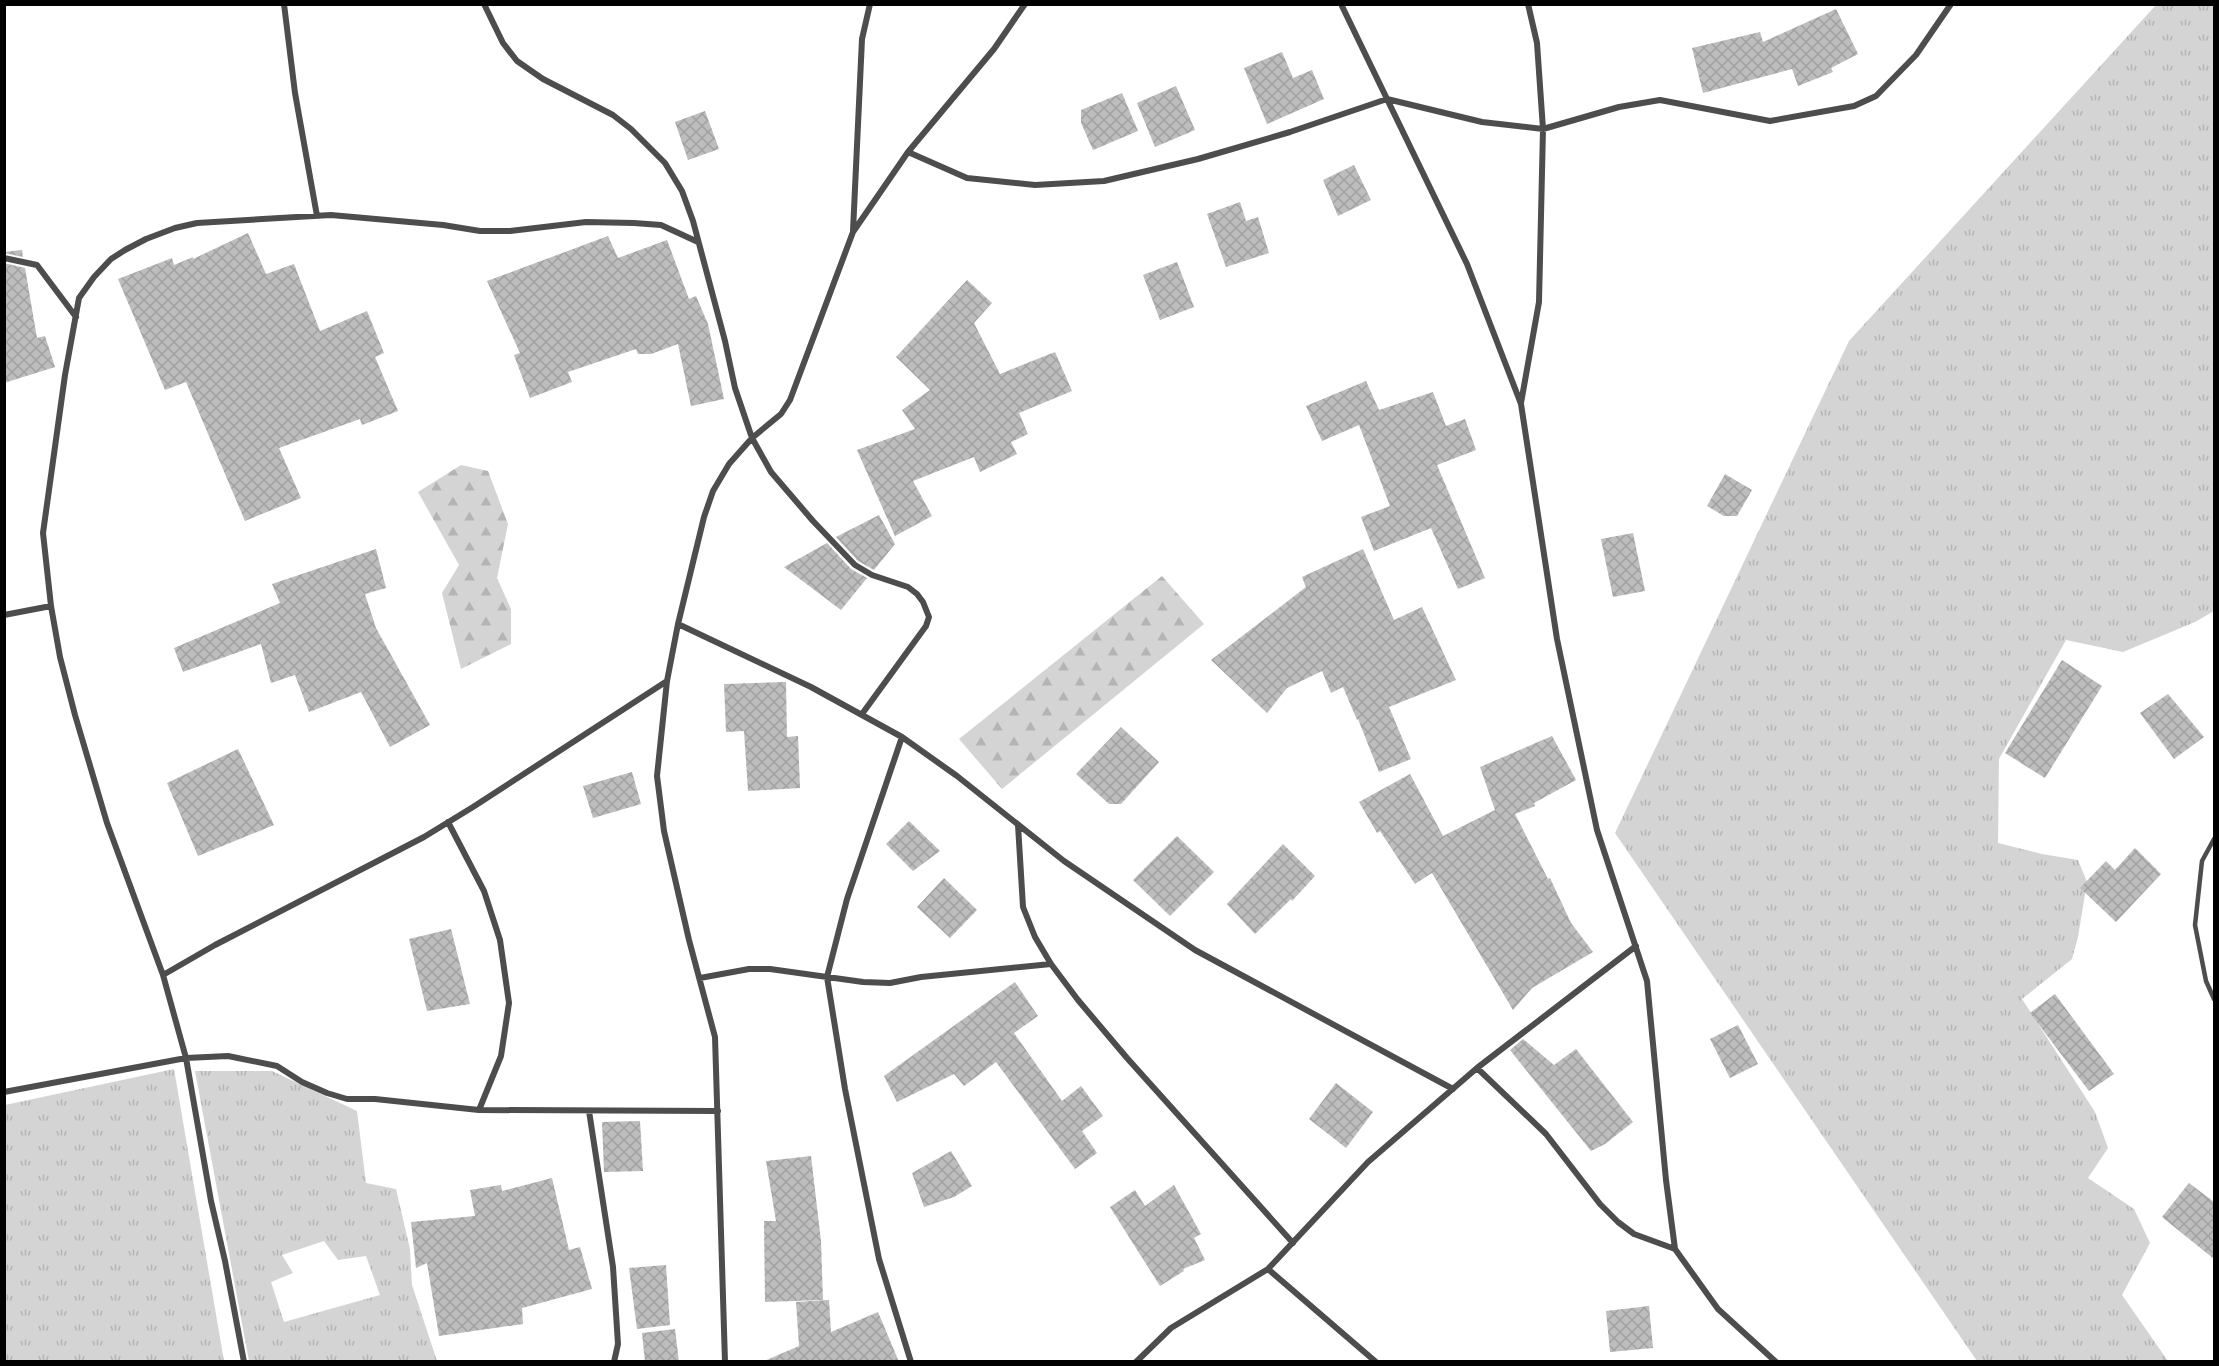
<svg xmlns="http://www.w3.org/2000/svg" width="2219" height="1366" viewBox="0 0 2219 1366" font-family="'DM Sans',sans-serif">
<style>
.grass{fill:url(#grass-tufts);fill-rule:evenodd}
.forest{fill:url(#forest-firs)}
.building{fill:url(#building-cross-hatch)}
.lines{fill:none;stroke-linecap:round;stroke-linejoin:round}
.lane{stroke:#4d4d4d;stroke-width:4.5}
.street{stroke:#4d4d4d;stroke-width:6}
</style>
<defs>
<pattern id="grass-tufts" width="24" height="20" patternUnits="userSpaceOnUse" patternTransform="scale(1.5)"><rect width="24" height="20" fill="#d4d4d4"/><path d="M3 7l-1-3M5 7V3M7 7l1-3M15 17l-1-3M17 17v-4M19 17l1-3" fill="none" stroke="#b4b4b4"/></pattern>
<pattern id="forest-firs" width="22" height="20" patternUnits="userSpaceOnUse" patternTransform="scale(1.5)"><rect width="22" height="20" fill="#d4d4d4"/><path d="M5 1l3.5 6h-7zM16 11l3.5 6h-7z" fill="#b4b4b4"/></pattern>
<pattern id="building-cross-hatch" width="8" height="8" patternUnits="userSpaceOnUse" patternTransform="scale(1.5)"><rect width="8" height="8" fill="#bdbdbd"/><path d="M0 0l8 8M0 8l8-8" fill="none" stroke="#a1a1a1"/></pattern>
</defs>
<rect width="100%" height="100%" fill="#fff"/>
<path class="grass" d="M 2156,5 L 2214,5 L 2214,611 L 2195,622 L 2123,652 L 2066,640 L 1999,759 L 1998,843 L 2042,854 L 2078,860 L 2087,882 L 2078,937 L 2072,959 L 2022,999 L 2095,1112 L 2108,1148 L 2088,1178 L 2134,1209 L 2150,1243 L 2122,1295 L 2168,1361 L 1977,1361 L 1615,833 L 1849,341 Z
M 174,1069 L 224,1361 L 5,1361 L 5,1105 Z
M 195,1071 L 272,1071 L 357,1111 L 366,1183 L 396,1189 L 410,1249 L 412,1285 L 437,1361 L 249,1361 ZM 324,1241 L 338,1260 L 366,1256 L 380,1295 L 284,1322 L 271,1282 L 293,1273 L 282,1255 Z"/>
<path class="forest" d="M 461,465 L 488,471 L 508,524 L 497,578 L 511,609 L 511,644 L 461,669 L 442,593 L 459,565 L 418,492 Z
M 1162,576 L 1204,624 L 1002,789 L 959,739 Z"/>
<path class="building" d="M 1836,9 L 1858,54 L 1831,68 L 1833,72 L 1798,86 L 1792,69 L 1703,93 L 1692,48 L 1760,32 L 1763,42 Z
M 1282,52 L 1293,78 L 1312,70 L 1324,99 L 1267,124 L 1244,68 Z
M 1176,86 L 1195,130 L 1155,147 L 1137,103 Z
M 1122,93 L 1138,131 L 1093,150 L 1081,123 L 1081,110 Z
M 705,111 L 719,149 L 688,160 L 675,122 Z
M 1354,165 L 1371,200 L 1338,216 L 1323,180 Z
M 1240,202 L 1246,221 L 1258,217 L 1269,253 L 1226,267 L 1207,214 Z
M 248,233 L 266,274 L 294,264 L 320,331 L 367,311 L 384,353 L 375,357 L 398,411 L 362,425 L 360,419 L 279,448 L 301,498 L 245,521 L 186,382 L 165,390 L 118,279 L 172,258 L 174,265 L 193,257 L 193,259 Z
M 608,236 L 618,258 L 667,240 L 689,299 L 696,296 L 708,324 L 724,399 L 691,406 L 678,344 L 651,354 L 638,354 L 636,349 L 568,372 L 572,382 L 530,398 L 514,355 L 520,353 L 487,281 Z
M 22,250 L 23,257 L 4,253 L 4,252 Z
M 1177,262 L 1194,307 L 1160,320 L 1143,275 Z
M 4,263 L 25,268 L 37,338 L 45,336 L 55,367 L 4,383 Z
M 967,280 L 992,303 L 974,323 L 1000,374 L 1055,352 L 1072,391 L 1019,413 L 1028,434 L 1011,442 L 1017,454 L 980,472 L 974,457 L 913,481 L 932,516 L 895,536 L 857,450 L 915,429 L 902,410 L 930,390 L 896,357 Z
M 1366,381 L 1379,410 L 1433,392 L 1446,426 L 1465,419 L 1476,450 L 1437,465 L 1485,578 L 1458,589 L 1431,528 L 1374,551 L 1361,517 L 1390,506 L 1359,425 L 1322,441 L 1306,406 Z
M 1725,474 L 1752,490 L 1737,516 L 1724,516 L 1707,506 Z
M 879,515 L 895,544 L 874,570 L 858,561 L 836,537 Z
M 1633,533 L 1645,591 L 1613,597 L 1601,539 Z
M 827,543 L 851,569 L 867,578 L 841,610 L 784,567 Z
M 376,549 L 386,588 L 365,594 L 376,628 L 430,725 L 390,747 L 361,692 L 309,712 L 295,675 L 271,683 L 261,644 L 183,672 L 174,648 L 280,603 L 272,584 Z
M 1363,549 L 1394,620 L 1422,607 L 1456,680 L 1389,707 L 1411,759 L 1379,772 L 1358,719 L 1357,720 L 1343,687 L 1331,693 L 1322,671 L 1287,688 L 1267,713 L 1211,660 L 1306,587 L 1302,577 Z
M 2062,660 L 2102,686 L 2045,778 L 2005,753 Z
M 786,682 L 787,737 L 798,736 L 800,788 L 748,791 L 744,731 L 726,732 L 724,684 Z
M 2168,694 L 2204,737 L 2174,759 L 2140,713 Z
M 1121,727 L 1159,762 L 1121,804 L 1109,804 L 1076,774 Z
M 1552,736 L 1576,780 L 1534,803 L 1535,806 L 1515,814 L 1548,879 L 1550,878 L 1571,923 L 1593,952 L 1532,988 L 1513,1010 L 1432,873 L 1415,884 L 1380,831 L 1377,833 L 1359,802 L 1410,774 L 1443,836 L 1495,810 L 1480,767 Z
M 238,749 L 274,825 L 198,856 L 167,783 Z
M 632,772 L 641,804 L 593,818 L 583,786 Z
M 909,821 L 940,851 L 913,871 L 886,844 Z
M 1177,836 L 1214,872 L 1170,916 L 1133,880 Z
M 1283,844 L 1315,876 L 1292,901 L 1291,899 L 1255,934 L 1227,904 Z
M 2135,848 L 2161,874 L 2116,922 L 2080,888 L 2106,861 L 2115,870 Z
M 944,878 L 977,910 L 950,938 L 917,907 Z
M 451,929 L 470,1004 L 427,1011 L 409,939 Z
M 1015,982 L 1038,1016 L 1014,1033 L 1062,1101 L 1081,1086 L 1103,1116 L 1082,1131 L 1097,1153 L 1075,1169 L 996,1062 L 964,1086 L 954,1074 L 897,1102 L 884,1076 Z
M 2055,994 L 2114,1074 L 2089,1091 L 2030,1013 Z
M 1738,1025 L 1758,1064 L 1730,1078 L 1710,1039 Z
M 1523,1039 L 1554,1065 L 1576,1049 L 1633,1122 L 1605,1144 L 1591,1151 L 1510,1050 Z
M 1336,1083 L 1373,1112 L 1346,1148 L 1309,1119 Z
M 640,1121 L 643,1171 L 604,1172 L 602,1122 Z
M 951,1151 L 972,1186 L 954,1197 L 924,1207 L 912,1173 Z
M 811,1156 L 821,1241 L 823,1300 L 765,1302 L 764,1221 L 776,1221 L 766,1161 Z
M 552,1178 L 569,1250 L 580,1247 L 592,1289 L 522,1308 L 523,1324 L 439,1336 L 427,1263 L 416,1268 L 411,1222 L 475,1216 L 470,1190 L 501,1185 L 502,1191 Z
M 2189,1183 L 2214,1202 L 2214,1259 L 2162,1217 Z
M 1174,1185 L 1201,1234 L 1194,1238 L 1205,1260 L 1183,1269 L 1184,1271 L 1160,1286 L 1110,1207 L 1135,1190 L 1145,1206 Z
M 666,1265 L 670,1325 L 637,1329 L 629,1268 Z
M 829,1300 L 831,1332 L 878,1312 L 899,1362 L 762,1362 L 799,1346 L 796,1302 Z
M 1649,1306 L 1653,1348 L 1610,1352 L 1606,1311 Z
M 675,1329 L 679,1362 L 645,1362 L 642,1333 Z"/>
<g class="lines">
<path class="lane" d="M 2214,839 L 2202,861 L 2195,925 L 2206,981 L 2214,999"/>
<path class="street" d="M 284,4 L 295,93 L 317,216
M 484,4 L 503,43 L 517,61 L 543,79 L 613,115 L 631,129 L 665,163 L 682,191 L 693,221 L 725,341 L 735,388 L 752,438 L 771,472 L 813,521 L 855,565 L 872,575 L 908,587 L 917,594 L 923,602 L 929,617 L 926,626 L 862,714
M 1341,4 L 1467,264 L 1521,404 L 1557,639 L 1597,830 L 1647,981 L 1666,1180 L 1675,1249 L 1718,1309 L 1776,1362
M 908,152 L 967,178 L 1035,185 L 1104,181 L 1198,159 L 1290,132 L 1387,99 L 1482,122 L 1543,129 L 1619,107 L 1660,100 L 1770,121 L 1854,106 L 1876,96 L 1916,55 L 1951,4
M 853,231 L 862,39 L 870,4
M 4,258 L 37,265 L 76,317
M 1521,403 L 1539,302 L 1543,129 L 1537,43 L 1528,4
M 4,615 L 51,606
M 678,624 L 811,687 L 902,737 L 957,776 L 1064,861 L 1195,950 L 1453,1089
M 902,737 L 847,899 L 827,977 L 845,1089 L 879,1259 L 911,1362
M 448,822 L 484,891 L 500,940 L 509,1003 L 501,1056 L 479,1110
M 1018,825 L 1023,907 L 1035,937 L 1051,964 L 1078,1000 L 1127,1058 L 1293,1243
M 163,975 L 215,945 L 424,837 L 473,807 L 667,681
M 700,978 L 749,969 L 770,969 L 863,982 L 890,983 L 921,977 L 1051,964
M 1477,1068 L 1546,1134 L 1600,1204 L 1618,1222 L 1634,1234 L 1675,1249
M 4,1092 L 186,1058 L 228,1056 L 277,1066 L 302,1082 L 327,1093 L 347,1099 L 375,1099 L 479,1110 L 718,1111
M 589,1111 L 613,1267 L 618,1344 L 614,1362
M 1268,1269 L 1376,1362
M 244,1362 L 225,1261 L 211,1201 L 186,1058 L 163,975 L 107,823 L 75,715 L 60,657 L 51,606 L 43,533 L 65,375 L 79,298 L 94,277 L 111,259 L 125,250 L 146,239 L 175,228 L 197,223 L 331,215 L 443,225 L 480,231 L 510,231 L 586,222 L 634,223 L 661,225 L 698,242
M 725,1362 L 715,1037 L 689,940 L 664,831 L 657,776 L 667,681 L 678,624 L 704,517 L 713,491 L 729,464 L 752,438 L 781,414 L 790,400 L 853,232 L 908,152 L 994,49 L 1025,4
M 1136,1362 L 1171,1328 L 1268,1269 L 1368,1162 L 1477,1068 L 1636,946"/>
</g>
<rect width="2219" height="1366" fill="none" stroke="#000000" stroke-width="12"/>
</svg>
